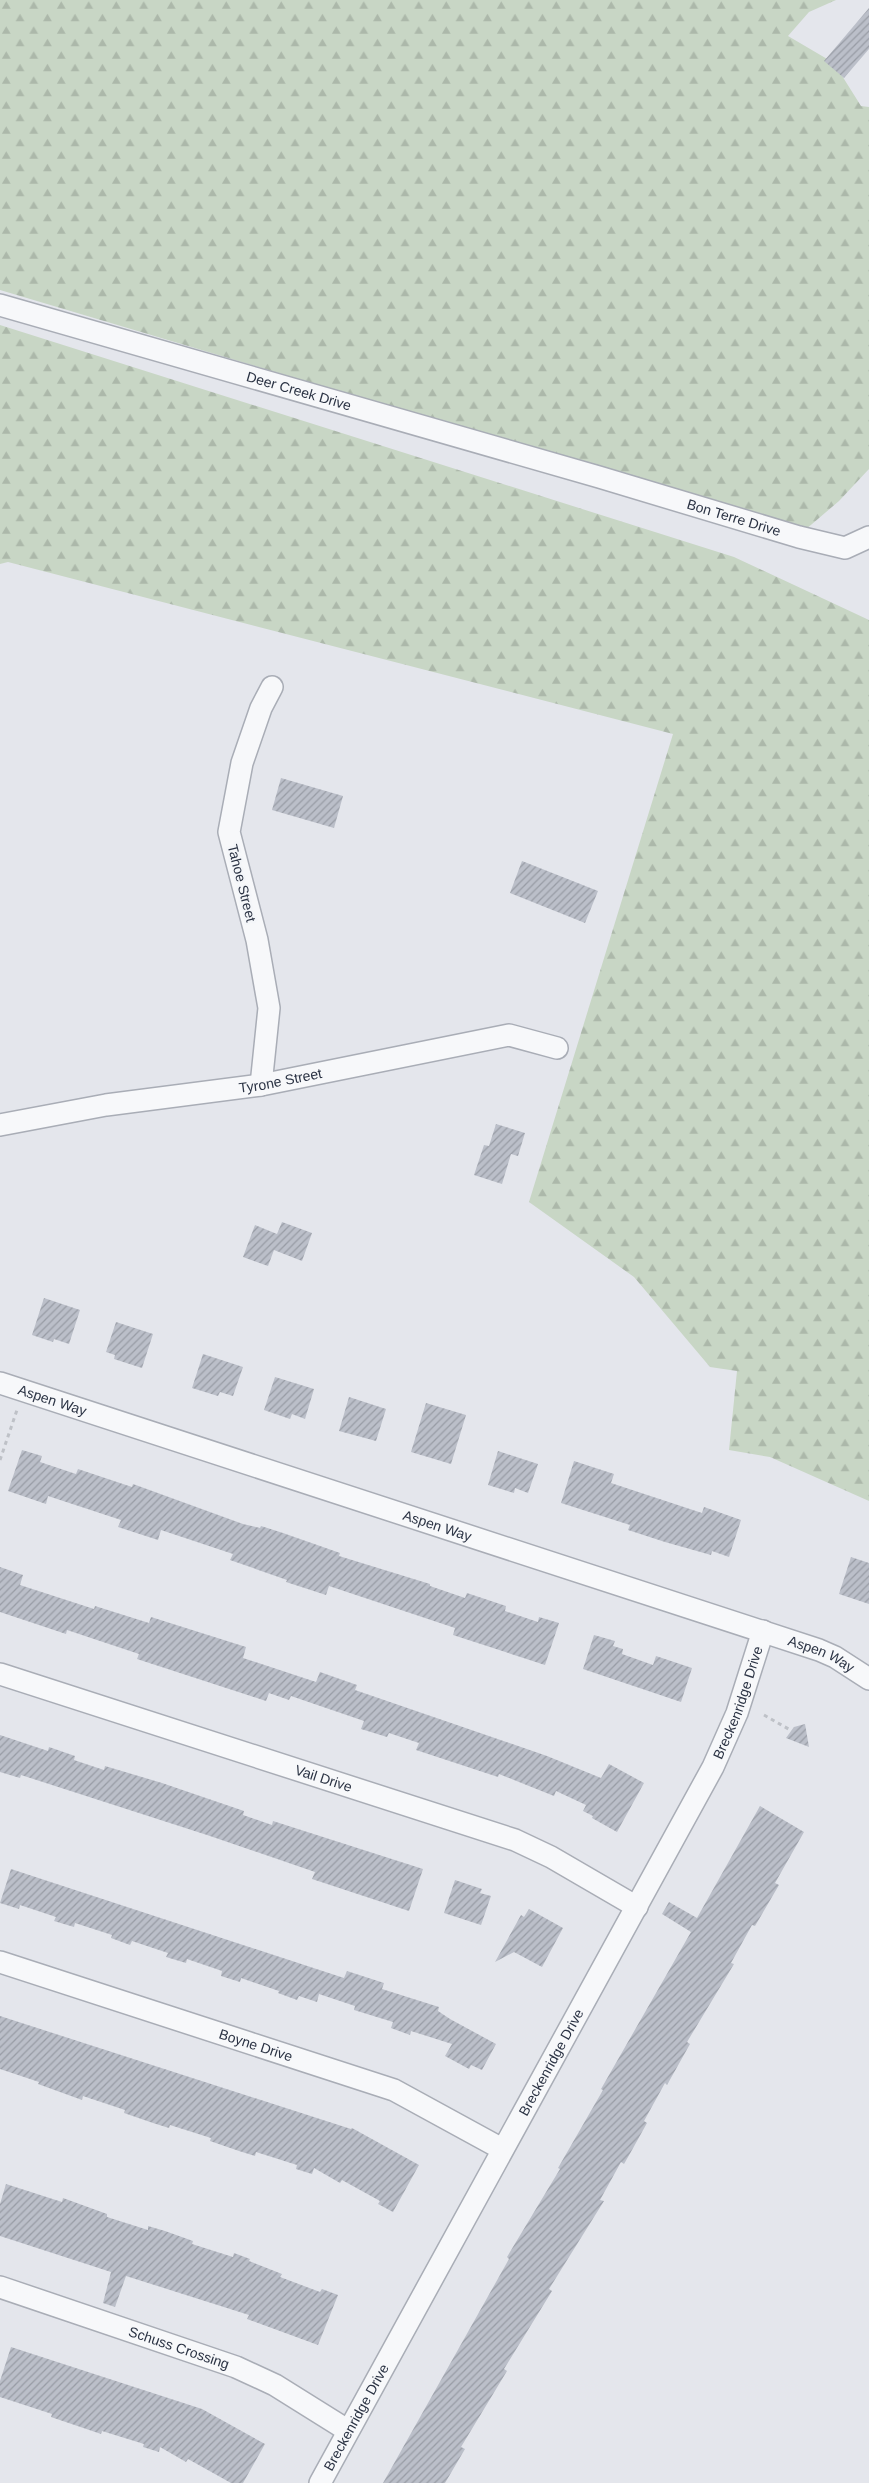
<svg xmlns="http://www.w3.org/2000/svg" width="869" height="2483" viewBox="0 0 869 2483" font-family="Arial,sans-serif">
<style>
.forest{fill:url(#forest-firs)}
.building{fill:url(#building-hatch)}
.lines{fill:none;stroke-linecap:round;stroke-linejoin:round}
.street-casing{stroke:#a9adb6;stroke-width:24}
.path{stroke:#bec1c7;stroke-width:3;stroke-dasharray:4 4;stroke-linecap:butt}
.street{stroke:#f7f8fa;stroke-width:21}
.labels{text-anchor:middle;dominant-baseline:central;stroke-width:5;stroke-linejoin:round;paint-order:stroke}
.street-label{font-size:14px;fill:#2b3344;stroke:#f4f6f9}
</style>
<defs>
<pattern id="forest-firs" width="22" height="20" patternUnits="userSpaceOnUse" patternTransform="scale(1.25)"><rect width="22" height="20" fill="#c8d6c5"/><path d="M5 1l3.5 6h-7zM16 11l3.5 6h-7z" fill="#acb8aa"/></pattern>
<pattern id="building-hatch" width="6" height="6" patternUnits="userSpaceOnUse" patternTransform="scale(1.25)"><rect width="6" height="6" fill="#bbbfc9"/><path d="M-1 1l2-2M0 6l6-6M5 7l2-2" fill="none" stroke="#989ca5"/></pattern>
</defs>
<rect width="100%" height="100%" fill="#e4e6ec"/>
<path class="forest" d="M 0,0 L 836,0 L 809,12 L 788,36 L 834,63 L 861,106 L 869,107 L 869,469 L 839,501 L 805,530 L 0,290 Z
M 0,325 L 734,557 L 869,620 L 869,1501 L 770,1457 L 729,1450 L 737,1371 L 710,1367 L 634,1277 L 529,1202 L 673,734 L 8,562 L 0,564 Z"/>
<path class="building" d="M 869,8 L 869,49 L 844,78 L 824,61 Z
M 281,778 L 343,796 L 334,828 L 272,810 Z
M 522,861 L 598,891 L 585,923 L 510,893 Z
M 496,1124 L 525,1133 L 518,1156 L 511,1154 L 502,1184 L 474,1175 L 484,1145 L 489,1146 Z
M 282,1222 L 312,1233 L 302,1261 L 274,1250 L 268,1266 L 243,1257 L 255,1225 L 277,1234 Z
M 44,1298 L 80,1310 L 69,1344 L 54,1339 L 53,1342 L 32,1335 Z
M 116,1322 L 153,1334 L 142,1368 L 114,1359 L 115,1355 L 106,1352 Z
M 203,1354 L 243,1367 L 233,1396 L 220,1392 L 218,1396 L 192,1388 Z
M 275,1377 L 314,1389 L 305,1419 L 292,1414 L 290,1419 L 264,1410 Z
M 349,1397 L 386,1409 L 376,1441 L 339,1431 Z
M 426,1403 L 466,1415 L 451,1464 L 411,1452 Z
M 22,1450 L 42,1456 L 40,1462 L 76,1474 L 78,1469 L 132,1487 L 133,1484 L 243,1524 L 260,1528 L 261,1526 L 283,1533 L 340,1553 L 339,1556 L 430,1584 L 430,1586 L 465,1598 L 467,1593 L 506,1606 L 505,1611 L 538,1622 L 539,1617 L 559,1623 L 545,1665 L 453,1635 L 455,1628 L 329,1586 L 326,1595 L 286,1582 L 287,1580 L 230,1560 L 233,1554 L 161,1530 L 158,1540 L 118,1527 L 121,1520 L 48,1496 L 46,1504 L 8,1491 Z
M 498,1451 L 538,1464 L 528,1493 L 515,1488 L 514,1493 L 488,1485 Z
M 574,1461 L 614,1474 L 611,1483 L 702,1513 L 704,1507 L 741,1520 L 729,1557 L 712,1551 L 711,1555 L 665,1542 L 628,1530 L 630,1525 L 561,1503 Z
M 851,1557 L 869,1563 L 869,1604 L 839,1594 Z
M 0,1567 L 23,1575 L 20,1585 L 94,1609 L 95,1606 L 149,1623 L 151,1617 L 246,1647 L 243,1658 L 316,1682 L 320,1672 L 357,1685 L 355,1690 L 547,1756 L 601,1778 L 609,1764 L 644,1783 L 617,1832 L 592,1818 L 593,1816 L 583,1811 L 586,1805 L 556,1791 L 554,1796 L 499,1774 L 498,1777 L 416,1750 L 419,1743 L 389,1733 L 387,1737 L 361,1729 L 364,1721 L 291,1696 L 289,1700 L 269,1693 L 266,1701 L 137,1659 L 139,1654 L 67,1630 L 66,1634 L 0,1612 Z
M 594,1635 L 615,1641 L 613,1646 L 623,1649 L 622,1654 L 653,1665 L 656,1656 L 692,1668 L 681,1702 L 583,1669 Z
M 805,1724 L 809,1747 L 786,1738 L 794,1727 Z
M 0,1735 L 48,1751 L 49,1747 L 75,1756 L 74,1760 L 104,1770 L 105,1766 L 162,1783 L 244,1811 L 243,1815 L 272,1825 L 273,1821 L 423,1869 L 409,1911 L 312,1879 L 315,1872 L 207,1835 L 21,1775 L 20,1778 L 0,1772 Z
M 760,1806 L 804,1832 L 775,1883 L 779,1885 L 755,1926 L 752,1925 L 731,1963 L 734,1964 L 687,2042 L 690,2044 L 667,2085 L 665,2083 L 644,2121 L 647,2123 L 632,2150 L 624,2164 L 621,2162 L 600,2200 L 604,2201 L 549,2289 L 552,2291 L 504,2369 L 507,2371 L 461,2447 L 465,2449 L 445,2483 L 383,2483 L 509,2259 L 507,2257 L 560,2169 L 558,2168 L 603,2090 L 601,2089 L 691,1932 L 662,1914 L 669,1902 L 697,1918 Z
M 11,1869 L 344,1978 L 347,1971 L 384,1983 L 382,1989 L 439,2007 L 438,2011 L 450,2019 L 496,2044 L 482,2070 L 471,2065 L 469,2069 L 445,2056 L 452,2044 L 411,2031 L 410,2035 L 391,2028 L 393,2022 L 354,2010 L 355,2006 L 319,1994 L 317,2002 L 299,1996 L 297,2000 L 278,1993 L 279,1991 L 241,1978 L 240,1982 L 221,1976 L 222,1971 L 187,1959 L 186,1963 L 166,1957 L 168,1953 L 132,1941 L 130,1945 L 111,1938 L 112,1935 L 75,1923 L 74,1927 L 54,1921 L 56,1917 L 20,1905 L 19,1909 L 0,1903 Z
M 455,1880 L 482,1889 L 480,1893 L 491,1896 L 481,1925 L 444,1913 Z
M 529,1909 L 563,1928 L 542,1967 L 514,1952 L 495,1962 L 521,1915 L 524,1917 Z
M 0,2016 L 351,2129 L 352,2128 L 419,2165 L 393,2212 L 378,2204 L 380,2201 L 342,2180 L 340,2183 L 314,2168 L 312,2174 L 296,2169 L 297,2165 L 256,2152 L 255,2156 L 239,2151 L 210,2141 L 211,2138 L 170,2125 L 169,2128 L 153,2123 L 124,2113 L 125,2110 L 83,2096 L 82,2100 L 38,2084 L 39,2082 L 0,2069 Z
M 6,2184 L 62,2202 L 63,2198 L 107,2214 L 107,2217 L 148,2230 L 148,2226 L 165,2231 L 193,2241 L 192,2244 L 233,2257 L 234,2253 L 250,2259 L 249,2261 L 282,2274 L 280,2277 L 320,2292 L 322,2289 L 338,2295 L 318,2345 L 247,2319 L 249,2315 L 126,2276 L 115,2307 L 103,2303 L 111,2272 L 0,2236 L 0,2204 Z
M 11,2347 L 202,2409 L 265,2444 L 243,2483 L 231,2483 L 188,2459 L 186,2462 L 160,2447 L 159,2452 L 143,2447 L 144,2444 L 102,2431 L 101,2434 L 51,2417 L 52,2414 L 0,2397 L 0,2381 Z"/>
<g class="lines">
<g class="street-casing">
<g id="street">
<path id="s1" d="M 0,305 L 599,477 L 799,537 L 845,548 L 869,537"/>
<path d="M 261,1085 L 269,1008 L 257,940 L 229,832 L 242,763 L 261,708 L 272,687"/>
<path id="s2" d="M 0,1125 L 106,1105 L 261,1085 L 509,1035 L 557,1048"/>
<path id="s3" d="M 0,1383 L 819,1650 L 835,1657 L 869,1679"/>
<path id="s4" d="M 0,1674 L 515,1840 L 551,1857 L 637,1907"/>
<path id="s5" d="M 0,1962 L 394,2090 L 502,2149"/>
<path id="s6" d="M 0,2287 L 236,2367 L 275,2385 L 347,2430"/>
<path id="s7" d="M 320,2483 L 713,1767 L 737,1713 L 763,1631"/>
</g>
</g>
<path class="path" d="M 0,1460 L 17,1410
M 764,1715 L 792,1731"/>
<use href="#street" class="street"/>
</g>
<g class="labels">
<g class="street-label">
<text stroke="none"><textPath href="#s1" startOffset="311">Deer Creek Drive</textPath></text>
<text stroke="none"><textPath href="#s1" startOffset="764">Bon Terre Drive</textPath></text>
<text transform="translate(242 883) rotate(76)">Tahoe Street</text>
<text stroke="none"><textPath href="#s2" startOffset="284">Tyrone Street</textPath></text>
<text stroke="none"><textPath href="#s3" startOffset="55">Aspen Way</textPath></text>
<text stroke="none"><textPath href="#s3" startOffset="460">Aspen Way</textPath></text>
<text stroke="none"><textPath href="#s3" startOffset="865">Aspen Way</textPath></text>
<text stroke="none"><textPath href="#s7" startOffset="886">Breckenridge Drive</textPath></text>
<text stroke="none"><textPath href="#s4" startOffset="340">Vail Drive</textPath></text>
<text stroke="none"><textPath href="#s5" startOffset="269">Boyne Drive</textPath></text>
<text stroke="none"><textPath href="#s7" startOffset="480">Breckenridge Drive</textPath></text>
<text stroke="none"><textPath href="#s6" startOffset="189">Schuss Crossing</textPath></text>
<text stroke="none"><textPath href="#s7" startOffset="75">Breckenridge Drive</textPath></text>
</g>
</g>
</svg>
